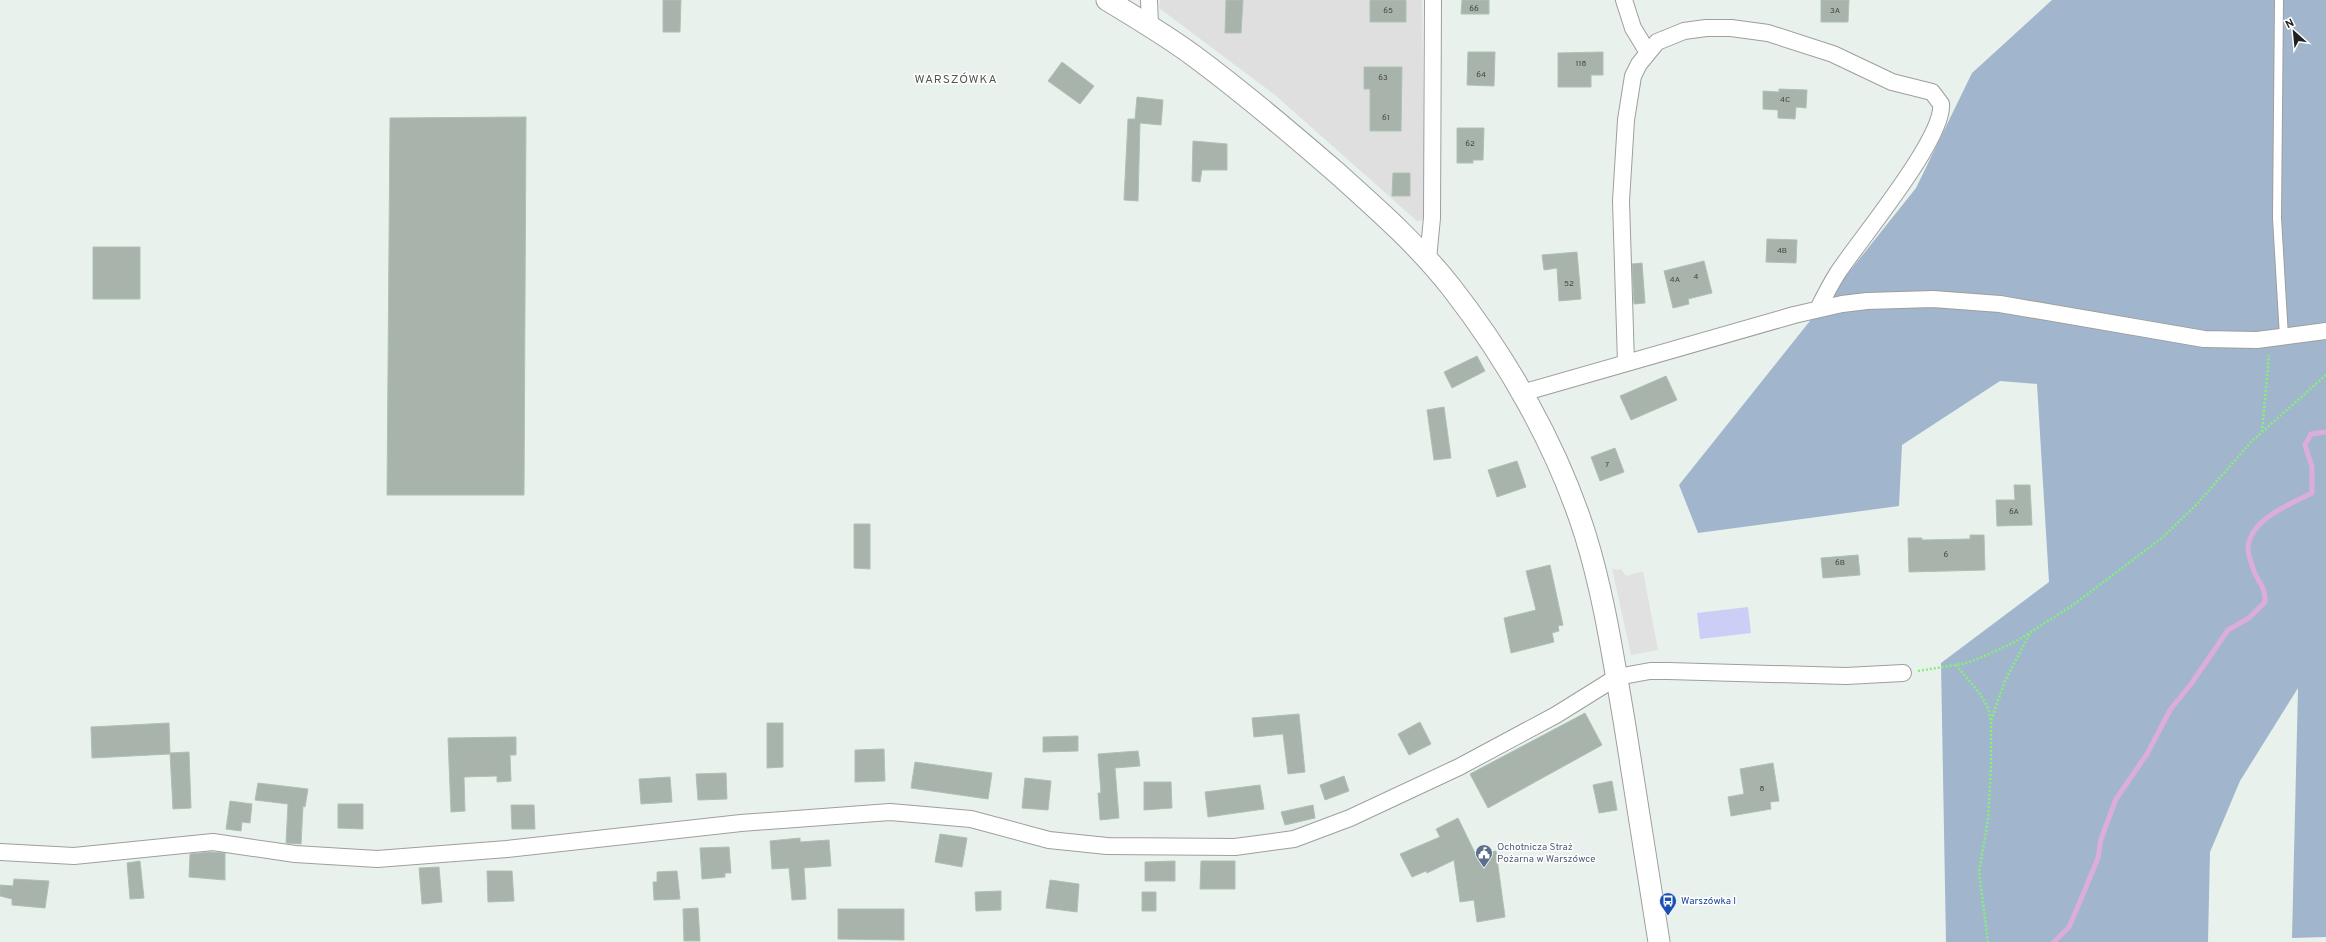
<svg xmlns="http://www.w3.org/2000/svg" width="2326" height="942" viewBox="0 0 2326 942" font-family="Overpass,sans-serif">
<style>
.residential{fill:#dfdfdf}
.forest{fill:#a1b6cd}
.park{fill:#cbcff6}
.parking{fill:#e1e1e1}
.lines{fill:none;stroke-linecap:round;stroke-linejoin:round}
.stream{stroke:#dbadd8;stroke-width:5}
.building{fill:#a8b3ab;stroke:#acc2b2}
.service-casing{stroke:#9e9e9e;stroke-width:10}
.minor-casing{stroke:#9e9e9e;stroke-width:18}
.tertiary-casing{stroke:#9e9e9e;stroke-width:23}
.path{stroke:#83f07b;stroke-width:2.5;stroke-dasharray:2 2;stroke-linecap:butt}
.service{stroke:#fff;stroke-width:8}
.minor{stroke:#fff;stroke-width:16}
.tertiary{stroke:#fff;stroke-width:21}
.labels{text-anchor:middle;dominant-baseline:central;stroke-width:3;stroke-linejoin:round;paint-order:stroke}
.number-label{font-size:8px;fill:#434644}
.service-label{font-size:10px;fill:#4e5e75;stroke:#fff;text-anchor:start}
.transit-label{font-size:10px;fill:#164399;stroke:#fff;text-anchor:start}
.quarter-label{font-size:12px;letter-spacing:1px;fill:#545454;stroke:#fff}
</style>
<rect width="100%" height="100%" fill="#e9f1ed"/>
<path class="residential" d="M 1160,0 L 1422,0 L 1425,220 L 1417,221 L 1275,95 L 1159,8 Z"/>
<path class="forest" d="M 2052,0 L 2326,0 L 2326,937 L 2292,938 L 2298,688 L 2240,781 L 2210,852 L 2208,942 L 1946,942 L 1941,663 L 2049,582 L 2037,384 L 2000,381 L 1902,445 L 1899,506 L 1698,533 L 1679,485 L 1916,188 L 1972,73 Z"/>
<path class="park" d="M 1748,607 L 1751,633 L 1700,639 L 1697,613 Z"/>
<path class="parking" d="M 1612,568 L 1616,570 L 1621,569 L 1626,576 L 1643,571 L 1658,650 L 1631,655 Z"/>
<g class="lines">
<path class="stream" d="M 2054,942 L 2069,927 L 2084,892 L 2098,858 L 2101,839 L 2116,799 L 2147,754 L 2170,710 L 2191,684 L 2228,630 L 2249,618 L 2265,602 C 2265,584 2259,585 2254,571 C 2252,564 2247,554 2248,547 C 2251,519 2290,504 2312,493 L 2312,467 L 2305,445 L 2311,434 L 2326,432"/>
</g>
<path class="building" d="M 663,0 L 681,0 L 680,32 L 663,32 Z
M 1226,0 L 1243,0 L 1241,33 L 1225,33 Z
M 1370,0 L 1406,0 L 1406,22 L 1370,22 Z
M 1462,0 L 1489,0 L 1489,14 L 1461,14 Z
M 1821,0 L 1849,0 L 1848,22 L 1821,22 Z
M 1468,52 L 1495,52 L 1494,86 L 1467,85 Z
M 1603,52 L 1603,75 L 1591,75 L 1591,87 L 1558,87 L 1558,53 Z
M 1062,62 L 1094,86 L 1080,104 L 1048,81 Z
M 1364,67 L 1402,67 L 1401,131 L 1370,131 L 1370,89 L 1364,89 Z
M 1779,89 L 1807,90 L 1806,108 L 1796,107 L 1795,119 L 1778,118 L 1778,110 L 1763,109 L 1763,91 L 1779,92 Z
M 1137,97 L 1163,100 L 1161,125 L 1140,123 L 1138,201 L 1124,200 L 1128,119 L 1135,119 Z
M 526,117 L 524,495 L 387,495 L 390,118 Z
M 1457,128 L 1484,128 L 1483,160 L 1473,160 L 1473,163 L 1457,163 Z
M 1193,141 L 1227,144 L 1227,170 L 1202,170 L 1200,182 L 1192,181 Z
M 1393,173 L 1410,173 L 1410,196 L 1392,196 Z
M 1767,239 L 1797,240 L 1796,263 L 1766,262 Z
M 93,247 L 140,247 L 140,299 L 93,299 Z
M 1577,252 L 1581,299 L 1559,301 L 1557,268 L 1544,270 L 1542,255 Z
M 1704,261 L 1712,293 L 1688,299 L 1689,304 L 1673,308 L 1664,271 Z
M 1642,263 L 1645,303 L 1634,304 L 1632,264 Z
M 1477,356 L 1485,371 L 1452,388 L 1444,372 Z
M 1666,376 L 1677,400 L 1631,420 L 1620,396 Z
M 1444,407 L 1451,458 L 1434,460 L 1427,410 Z
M 1615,448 L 1624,472 L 1600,481 L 1591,457 Z
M 1517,461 L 1526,487 L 1497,497 L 1488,470 Z
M 2014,485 L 2030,485 L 2032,525 L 1997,526 L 1996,500 L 2015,500 Z
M 854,524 L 870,524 L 870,569 L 854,568 Z
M 1970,535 L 1984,535 L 1985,570 L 1909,572 L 1908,538 L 1922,538 L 1922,540 L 1970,539 Z
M 1858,555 L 1860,575 L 1823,578 L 1821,558 Z
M 1550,565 L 1563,625 L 1558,626 L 1559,631 L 1552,633 L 1554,642 L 1511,653 L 1504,618 L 1536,610 L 1526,571 Z
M 1585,713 L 1602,745 L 1488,808 L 1470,774 Z
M 1299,714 L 1305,772 L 1288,774 L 1283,734 L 1254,737 L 1252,718 Z
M 1420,722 L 1431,744 L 1409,755 L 1398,734 Z
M 169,723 L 170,754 L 92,758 L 91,727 Z
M 767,723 L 783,723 L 783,767 L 767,768 Z
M 1078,736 L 1078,751 L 1043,752 L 1043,737 Z
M 516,737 L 516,755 L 510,755 L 511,781 L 497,782 L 497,776 L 464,777 L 465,811 L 451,812 L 448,738 Z
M 884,749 L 885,781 L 855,782 L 855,750 Z
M 1138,751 L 1140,766 L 1115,768 L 1119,818 L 1100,820 L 1098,793 L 1101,793 L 1098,754 Z
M 189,752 L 191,808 L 173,809 L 170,753 Z
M 915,762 L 992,773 L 988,799 L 911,788 Z
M 1773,763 L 1779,801 L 1770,802 L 1771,809 L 1731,816 L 1728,797 L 1744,794 L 1740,769 Z
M 726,773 L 727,799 L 698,800 L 696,774 Z
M 1344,776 L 1349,791 L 1325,800 L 1320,785 Z
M 670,777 L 672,802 L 641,804 L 639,779 Z
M 1025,778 L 1051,781 L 1048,810 L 1022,808 Z
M 1612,781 L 1617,810 L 1599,813 L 1593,785 Z
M 1144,782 L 1171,782 L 1172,808 L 1144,810 Z
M 258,783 L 308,789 L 305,807 L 303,806 L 301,844 L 286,843 L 288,804 L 255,800 Z
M 1260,785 L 1264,809 L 1208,817 L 1205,792 Z
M 230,801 L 252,804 L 250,823 L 242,822 L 241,831 L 226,829 Z
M 338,804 L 363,804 L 363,829 L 338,828 Z
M 511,805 L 534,805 L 535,829 L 512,829 Z
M 1313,805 L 1315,818 L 1285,825 L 1281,812 Z
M 1458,818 L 1476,855 L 1496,851 L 1505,917 L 1477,922 L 1474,900 L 1460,902 L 1454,860 L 1427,873 L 1426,871 L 1412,877 L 1400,854 L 1440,837 L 1436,829 Z
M 940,834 L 967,838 L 962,867 L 935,862 Z
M 800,838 L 800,842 L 829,840 L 831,866 L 804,868 L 806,899 L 792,900 L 789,868 L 772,869 L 770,841 Z
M 729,847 L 731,873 L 725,873 L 725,877 L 702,879 L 700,848 Z
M 210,852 L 225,853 L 225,880 L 189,877 L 190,854 Z
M 140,861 L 144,898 L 130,899 L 127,863 Z
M 1175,861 L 1175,881 L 1145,881 L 1145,862 Z
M 1201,861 L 1235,861 L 1235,889 L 1200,889 Z
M 439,867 L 442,902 L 422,904 L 419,868 Z
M 487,871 L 512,871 L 514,901 L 488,902 Z
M 677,871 L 680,899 L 654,900 L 653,882 L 657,882 L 657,872 Z
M 14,879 L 49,881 L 45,908 L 12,905 L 12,899 L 0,896 L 0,885 L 13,886 Z
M 1050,880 L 1079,884 L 1077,912 L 1046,908 Z
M 1001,891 L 1001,910 L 976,911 L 975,892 Z
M 1142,892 L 1156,892 L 1156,911 L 1142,911 Z
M 698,908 L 700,941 L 684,941 L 683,909 Z
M 838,909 L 904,909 L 904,940 L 838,939 Z"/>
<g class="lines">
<g class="service-casing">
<path id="service" d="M 2279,0 L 2277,218 L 2284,337"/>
</g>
<g class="minor-casing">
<path id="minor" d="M 1149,0 L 1150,26
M 1624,0 L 1633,28 L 1647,51
M 1428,259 L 1432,218 L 1433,0
M 1626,363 L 1621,201 L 1626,120 L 1633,76 L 1639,64 L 1657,42 L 1684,31 L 1706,28 L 1731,28 L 1768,33 L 1833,54 L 1892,82 L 1932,92 L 1941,104 C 1945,138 1859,240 1837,274 C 1830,285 1824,297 1818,309
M 1522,393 L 1794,315 L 1842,304 L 1867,301 L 1933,299 L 2000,304 L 2204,339 L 2257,340 L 2326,331
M 0,852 L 74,856 L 213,842 L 295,854 L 377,859 L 507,849 L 741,823 L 890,812 L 971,819 L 1049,840 L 1107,846 L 1235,847 L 1294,839 L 1350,818 L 1459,767 L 1556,715 L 1617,677 L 1650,671 L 1668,671 L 1846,676 L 1903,673"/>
</g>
<g class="tertiary-casing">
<path id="tertiary" d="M 1107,0 C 1137,18 1167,36 1194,56 C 1244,93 1291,133 1337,173 C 1377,209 1418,245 1451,287 C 1508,360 1557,446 1585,534 C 1604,595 1613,657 1624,720 C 1636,794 1647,868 1659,942"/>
</g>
<path class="path" d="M 2262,432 L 2269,355
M 1956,665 L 1980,694 L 1988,708 L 1991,721 L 1991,767 L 1988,820 L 1979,872 L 1988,942
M 1918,671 L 1967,663 L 1987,655 L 2015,642 L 2073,605 L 2163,537 L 2197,504 L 2251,442 L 2326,375
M 1991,720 L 2005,681 L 2030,633"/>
<use href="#service" class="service"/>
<use href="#minor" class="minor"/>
<use href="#tertiary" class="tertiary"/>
</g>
<defs>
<g id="civic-pin" transform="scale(0.9)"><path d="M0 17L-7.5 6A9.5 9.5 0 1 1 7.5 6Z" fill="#5c6f8a" stroke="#fff"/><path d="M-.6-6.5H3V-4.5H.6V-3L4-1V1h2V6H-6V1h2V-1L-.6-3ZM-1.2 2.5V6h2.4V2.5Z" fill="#fff"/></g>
<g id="bus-pin" transform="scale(0.9)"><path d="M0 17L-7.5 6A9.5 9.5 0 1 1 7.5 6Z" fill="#1a4fb4" stroke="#fff"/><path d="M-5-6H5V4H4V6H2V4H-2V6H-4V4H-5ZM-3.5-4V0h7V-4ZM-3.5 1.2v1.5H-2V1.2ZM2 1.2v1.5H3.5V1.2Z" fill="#fff"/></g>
</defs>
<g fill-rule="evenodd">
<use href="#civic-pin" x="1484" y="853"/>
<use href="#bus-pin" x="1668" y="901"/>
</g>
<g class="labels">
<g class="number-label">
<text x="1474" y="9">66</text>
<text x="1388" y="11">65</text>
<text x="1835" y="11">3A</text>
<text x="1581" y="64">118</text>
<text x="1481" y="75">64</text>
<text x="1383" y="78">63</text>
<text x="1785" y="100">4C</text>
<text x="1386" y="118">61</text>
<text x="1470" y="144">62</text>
<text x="1782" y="251">4B</text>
<text x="1696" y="277">4</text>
<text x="1675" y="280">4A</text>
<text x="1569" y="284">52</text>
<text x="1607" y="465">7</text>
<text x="2014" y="512">6A</text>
<text x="1946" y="555">6</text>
<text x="1840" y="563">6B</text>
<text x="1762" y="789">8</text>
</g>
<g class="service-label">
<text x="1497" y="847">Ochotnicza Straż<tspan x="1497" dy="12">Pożarna w Warszówce</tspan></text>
</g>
<g class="transit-label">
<text x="1681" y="901">Warszówka I</text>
</g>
<g class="quarter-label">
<text x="956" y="80">WARSZÓWKA</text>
</g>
</g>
<g transform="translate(2294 32) rotate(333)" stroke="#ffffff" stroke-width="3" paint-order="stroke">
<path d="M0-3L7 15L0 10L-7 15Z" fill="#212121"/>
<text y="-6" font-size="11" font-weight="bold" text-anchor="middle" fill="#212121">N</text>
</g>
</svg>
